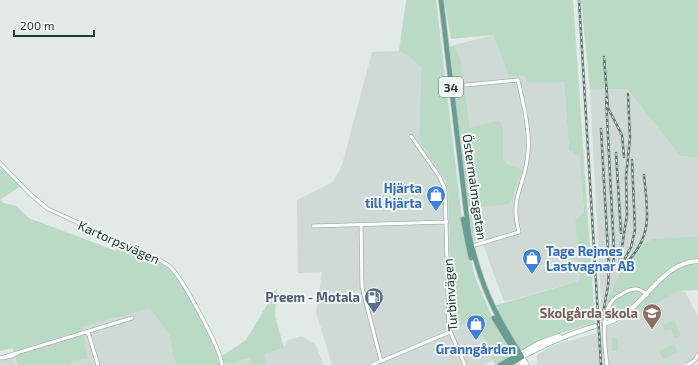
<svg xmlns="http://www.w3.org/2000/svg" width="698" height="365" viewBox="0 0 698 365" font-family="'Exo 2',sans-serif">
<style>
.built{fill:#cfdad6}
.green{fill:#bbdac6}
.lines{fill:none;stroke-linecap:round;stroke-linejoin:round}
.secondary-tunnel{stroke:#bbc7c3;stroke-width:4;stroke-dasharray:4 2;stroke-linecap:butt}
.street-casing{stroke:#a4b1ae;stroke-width:4.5}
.secondary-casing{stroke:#a1b5af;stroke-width:5.5}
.primary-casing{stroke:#bdc4c2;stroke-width:6}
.street{stroke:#fff;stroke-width:3}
.secondary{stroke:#fff;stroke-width:4}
.primary{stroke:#699c93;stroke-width:4.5}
.rail-casing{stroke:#5d7570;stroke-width:2.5}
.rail{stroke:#f1f7f4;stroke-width:1;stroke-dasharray:3;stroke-linecap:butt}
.labels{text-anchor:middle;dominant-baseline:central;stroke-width:4;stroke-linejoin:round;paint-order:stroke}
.shield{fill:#f1f7f4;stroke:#61726e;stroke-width:1}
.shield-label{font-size:12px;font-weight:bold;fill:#233935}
.street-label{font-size:13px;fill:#233935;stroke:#f1f7f4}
.shop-label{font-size:13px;font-weight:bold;fill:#366cbe;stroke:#f1f7f4;text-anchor:end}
.service-label{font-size:13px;font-weight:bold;fill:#4e5e75;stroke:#f1f7f4;text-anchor:end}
.education-label{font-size:13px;font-weight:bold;fill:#785e54;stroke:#f1f7f4;text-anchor:end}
</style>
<rect width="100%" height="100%" fill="#e1eae7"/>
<path class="built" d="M 493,35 L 509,75 L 524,76 L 527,82 L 564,82 L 569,150 L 579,155 L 584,211 L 575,220 L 579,281 L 504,302 L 483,244 L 480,207 L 513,198 L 523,169 L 507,164 L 503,159 L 503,130 L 470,128 L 461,60 L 455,45 Z
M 399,51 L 411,58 L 421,68 L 419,140 L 445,180 L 448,191 L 453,327 L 476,321 L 493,360 L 484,365 L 332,365 L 316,312 L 322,272 L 298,273 L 297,200 L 333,182 L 342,165 L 372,52 Z
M 627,89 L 680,156 L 698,158 L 698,236 L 651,239 L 622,269 L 609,296 L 602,321 L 590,90 Z
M 679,291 L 685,292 L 698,316 L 698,354 L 693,360 L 680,365 L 607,365 L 606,327 L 633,316 Z
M 150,309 L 169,335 L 175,365 L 99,365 L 93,357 L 95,365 L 72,365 L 71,362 L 88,357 L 80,327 Z
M 602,327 L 605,365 L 537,365 L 537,355 L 551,346 L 596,333 Z
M 302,336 L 316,345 L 323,365 L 266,365 L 263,354 L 284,348 L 287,340 Z
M 13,353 L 16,365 L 0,365 L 0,357 Z
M 249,357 L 251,365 L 224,365 L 224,364 Z"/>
<path class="green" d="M 406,0 L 436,0 L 463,228 L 475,277 L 493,319 L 512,353 L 510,357 L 497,365 L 495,365 L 476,321 L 453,327 L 448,191 L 445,180 L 419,140 L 421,68 L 411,58 L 399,51 Z
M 444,0 L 573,0 L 595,323 L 550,336 L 523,350 L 519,350 L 493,306 L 579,281 L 575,220 L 584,211 L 579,156 L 569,150 L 564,82 L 527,82 L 524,76 L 509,76 L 493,35 L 451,39 Z
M 581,0 L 698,0 L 698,158 L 680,156 L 627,89 L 590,90 Z
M 455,45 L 461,60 L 470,128 L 500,120 L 503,130 L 503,159 L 507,164 L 523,169 L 513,198 L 509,204 L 480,207 L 482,241 L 474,241 L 471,234 L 449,47 Z
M 4,166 L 22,185 L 0,200 L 4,203 L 16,206 L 29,218 L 116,251 L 121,241 L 172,266 L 221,355 L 222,365 L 175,365 L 169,335 L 150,309 L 81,327 L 88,358 L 71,362 L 72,365 L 17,365 L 13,348 L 0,351 L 0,170 Z
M 698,236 L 698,290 L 679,291 L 633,316 L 602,327 L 609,296 L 622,269 L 644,245 L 651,239 Z
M 277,288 L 275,316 L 284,348 L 264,354 L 266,365 L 251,365 L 249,358 L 224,364 L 222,356 L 246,340 Z
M 674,320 L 681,336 L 675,338 L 671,329 L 665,331 L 662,325 Z
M 618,337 L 618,351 L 612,351 L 612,338 Z
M 674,344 L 678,352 L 663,359 L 659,351 Z"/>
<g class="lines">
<path class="secondary-tunnel" d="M 595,326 L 607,323"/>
<g class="street-casing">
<path id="street" d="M 466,85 L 518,80 C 523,103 530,128 528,152 C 526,186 509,195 519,232 L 472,246
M 411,136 L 439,176 L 445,189 L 449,329 L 465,365
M 0,163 L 30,194 L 48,209 L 158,259 C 163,262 169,265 173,270 C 185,284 220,347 222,365
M 361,224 L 362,287 L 381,361
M 313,226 L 447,222
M 88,332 L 98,365
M 0,358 L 132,318
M 3,358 L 12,356 L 20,352
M 372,365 L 450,332
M 607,365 C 605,347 600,316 612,301 C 615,297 621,295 625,292 C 634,287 640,288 647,295
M 687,365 L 694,361 L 698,355"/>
</g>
<g class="secondary-casing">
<path id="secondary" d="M 607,323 C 644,312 659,262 698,261
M 520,354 L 539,343 L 559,336
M 519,359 L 522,365
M 527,365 L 522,357 C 545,344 569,334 595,326"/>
</g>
<g class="primary-casing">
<path id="primary" d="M 441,0 L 469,235 C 481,286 494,313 522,357 L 508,365
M 463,219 L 471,258
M 494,318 L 519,359
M 500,365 L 518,355"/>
</g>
<use href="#street" class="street"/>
<use href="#secondary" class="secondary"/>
<use href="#primary" class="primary"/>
<g class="rail-casing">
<path id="rail" d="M 579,0 L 601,365
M 604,57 L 608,108 L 622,135 L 624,157
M 606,98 L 614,251 L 613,272
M 601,129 L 609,269 L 608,286 L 602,319
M 616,153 L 621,233
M 628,261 C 654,234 647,209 644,175
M 619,266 L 627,215 L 626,177 L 630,138 L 628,94
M 620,268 L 631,247 L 635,230 L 632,160"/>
</g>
<use href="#rail" class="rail"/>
</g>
<defs>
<g id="shop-pin" transform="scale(1)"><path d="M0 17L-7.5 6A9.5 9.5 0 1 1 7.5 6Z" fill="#3f7fe0" stroke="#f1f7f4"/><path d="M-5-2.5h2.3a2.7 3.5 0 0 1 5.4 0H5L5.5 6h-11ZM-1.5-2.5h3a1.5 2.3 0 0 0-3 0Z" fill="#fff"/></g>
<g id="fuel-pin" transform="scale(1)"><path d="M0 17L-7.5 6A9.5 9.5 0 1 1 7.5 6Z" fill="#5c6f8a" stroke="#f1f7f4"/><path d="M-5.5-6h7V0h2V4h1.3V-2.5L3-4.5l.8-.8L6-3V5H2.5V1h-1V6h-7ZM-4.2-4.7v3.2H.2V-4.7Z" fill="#fff"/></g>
<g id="school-pin" transform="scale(1)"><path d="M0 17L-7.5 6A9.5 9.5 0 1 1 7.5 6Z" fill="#8d6e63" stroke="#f1f7f4"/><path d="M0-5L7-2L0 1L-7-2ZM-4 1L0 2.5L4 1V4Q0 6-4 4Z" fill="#fff"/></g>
</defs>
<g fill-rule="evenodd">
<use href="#shop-pin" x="436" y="195"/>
<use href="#shop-pin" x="532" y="258"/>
<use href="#fuel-pin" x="374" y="297"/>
<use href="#school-pin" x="652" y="313"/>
<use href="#shop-pin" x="476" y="324"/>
</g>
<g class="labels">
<rect class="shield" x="439" y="77" width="24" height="20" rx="3"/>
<g class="shield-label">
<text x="451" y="87">34</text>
</g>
<g class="street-label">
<text transform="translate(475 187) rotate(82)">Östermalmsgatan</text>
<text transform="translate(119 242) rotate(24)">Kartorpsvägen</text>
<text transform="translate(450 295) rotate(-94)">Turbinvägen</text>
</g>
<g class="shop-label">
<text x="422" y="188">Hjärta<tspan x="422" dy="15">till hjärta</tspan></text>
<text x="546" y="251" text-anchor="start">Tage Rejmes<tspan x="546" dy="15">Lastvagnar AB</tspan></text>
<text x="476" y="349" text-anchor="middle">Granngården</text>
</g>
<g class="service-label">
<text x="360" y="297">Preem - Motala</text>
</g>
<g class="education-label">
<text x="638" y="313">Skolgårda skola</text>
</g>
</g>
<path d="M14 30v6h80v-6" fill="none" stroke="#233935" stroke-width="2"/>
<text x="20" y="30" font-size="12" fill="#233935" stroke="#f1f7f4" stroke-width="3" paint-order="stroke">200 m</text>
</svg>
